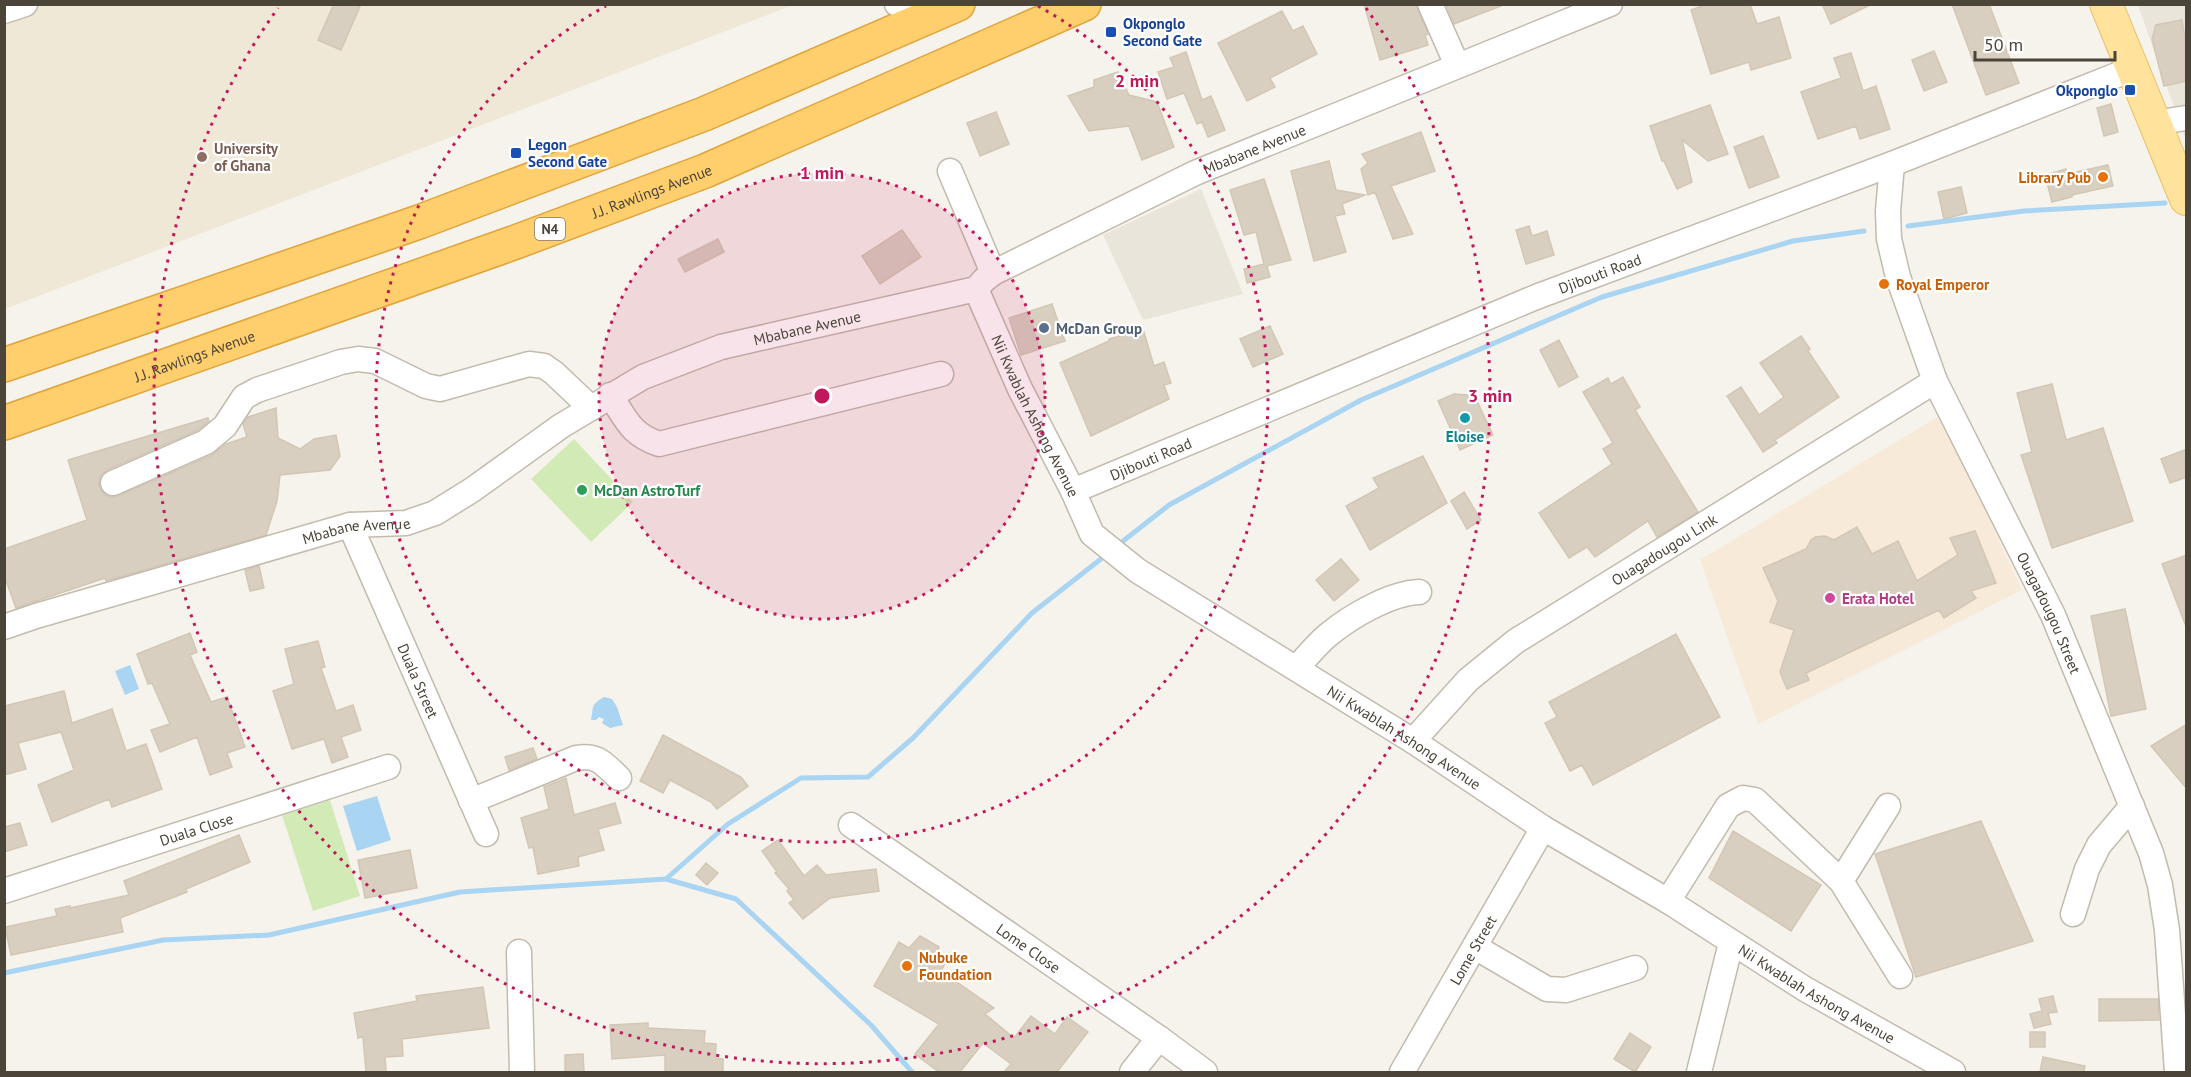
<svg xmlns="http://www.w3.org/2000/svg" width="2191" height="1077" viewBox="0 0 2191 1077" font-family="'PT Sans',sans-serif">
<style>
.residential{fill:#eae5da}
.commercial{fill:#f7ead8}
.education{fill:#efe8d6}
.green{fill:#d2eab5}
.water{fill:#a9d4f2}
.lines{fill:none;stroke-linecap:round;stroke-linejoin:round}
.stream{stroke:#a9d4f2;stroke-width:5}
.building{fill:#d8cfc1;stroke:#d3c7b4;stroke-width:1.5}
.minor-casing{stroke:#c2bbae;stroke-width:27}
.major-casing{stroke:#e6c16a;stroke-width:34}
.highway-casing{stroke:#e0a43c;stroke-width:36}
.minor{stroke:#fff;stroke-width:24}
.major{stroke:#ffe39c;stroke-width:32}
.highway{stroke:#ffcf6e;stroke-width:33}
.ring{fill:none;stroke:#c2185b;stroke-width:3;stroke-dasharray:3 6}
.transit-dot{fill:#1a4fb4;stroke:#fff;stroke-width:2}
.education-dot{fill:#8d6e63;stroke:#fff;stroke-width:2}
.food-dot{fill:#e8710a;stroke:#fff;stroke-width:2}
.service-dot{fill:#5c6f8a;stroke:#fff;stroke-width:2}
.culture-dot{fill:#0f9aa8;stroke:#fff;stroke-width:2}
.leisure-dot{fill:#2e9e5b;stroke:#fff;stroke-width:2}
.hotel-dot{fill:#d1479c;stroke:#fff;stroke-width:2}
.labels{text-anchor:middle;dominant-baseline:central;stroke-width:4.5;stroke-linejoin:round;paint-order:stroke}
.shield{fill:#fff;stroke:#817c74;stroke-width:1.5}
.shield-label{font-size:14px;font-weight:bold;fill:#4b4439}
.transit-label{font-size:15px;font-weight:bold;fill:#164399;stroke:#fff;text-anchor:start}
.education-label{font-size:15px;font-weight:bold;fill:#785e54;stroke:#fff;text-anchor:start}
.street-label{font-size:15px;fill:#4b4439;stroke:#fff}
.food-label{font-size:15px;font-weight:bold;fill:#c56008;stroke:#fff;text-anchor:start}
.service-label{font-size:15px;font-weight:bold;fill:#4e5e75;stroke:#fff;text-anchor:start}
.culture-label{font-size:15px;font-weight:bold;fill:#0d838f;stroke:#fff}
.leisure-label{font-size:15px;font-weight:bold;fill:#27864d;stroke:#fff;text-anchor:start}
.hotel-label{font-size:15px;font-weight:bold;fill:#b23c85;stroke:#fff;text-anchor:start}
.centre{fill:#c2185b;stroke:#fff;stroke-width:3}
.ring-label{font-size:18px;text-anchor:middle;font-weight:bold;fill:#c2185b;stroke:#fff;stroke-width:4.5;stroke-linejoin:round;paint-order:stroke}
</style>
<rect width="100%" height="100%" fill="#f6f3ec"/>
<path class="residential" d="M 2138,5 L 2186,5 L 2186,141 Z
M 1201,189 L 1243,294 L 1143,320 L 1103,235 Z"/>
<path class="commercial" d="M 1941,415 L 2022,590 L 1758,724 L 1700,560 Z"/>
<path class="education" d="M 5,5 L 793,5 L 5,309 Z"/>
<path class="green" d="M 574,439 L 633,502 L 591,542 L 531,479 Z
M 330,800 L 360,896 L 313,911 L 282,815 Z"/>
<path class="water" d="M 130,665 L 139,689 L 125,695 L 115,671 Z
M 604,697 L 612,699 L 617,707 L 623,725 L 610,728 L 602,723 L 604,719 L 599,717 L 596,720 L 591,720 C 594,707 590,705 604,697 Z
M 377,796 L 391,840 L 357,851 L 343,806 Z"/>
<g class="lines">
<path class="stream" d="M 1908,226 L 2024,211 L 2165,203
M 1118,545 L 1169,505 L 1361,400 L 1602,297 L 1793,241 L 1864,231
M 666,879 L 736,899 L 871,1025 L 912,1072
M 4,973 L 163,940 L 269,935 L 460,892 L 666,879 L 728,824 L 801,778 L 868,777 L 913,738 L 1032,613 L 1106,555"/>
</g>
<path class="building" d="M 334,4 L 361,4 L 341,50 L 318,40 Z
M 1364,4 L 1416,4 L 1428,34 L 1425,35 L 1428,45 L 1380,60 Z
M 1446,4 L 1501,4 L 1501,6 L 1454,24 Z
M 1707,4 L 1750,4 L 1757,24 L 1779,17 L 1791,58 L 1751,70 L 1749,62 L 1711,74 L 1691,10 Z
M 1822,4 L 1872,4 L 1831,24 Z
M 1952,4 L 1989,4 L 2019,83 L 1986,95 Z
M 1282,11 L 1293,31 L 1303,26 L 1317,54 L 1270,78 L 1275,87 L 1247,101 L 1218,43 Z
M 2182,20 L 2187,50 L 2187,81 L 2164,86 L 2152,39 L 2156,25 Z
M 1934,51 L 1947,82 L 1924,91 L 1912,60 Z
M 1186,52 L 1202,100 L 1211,96 L 1225,130 L 1208,137 L 1202,122 L 1197,124 L 1184,93 L 1167,99 L 1158,72 L 1174,67 L 1170,58 Z
M 1851,53 L 1863,91 L 1876,86 L 1890,129 L 1860,139 L 1856,126 L 1818,139 L 1801,92 L 1841,78 L 1834,58 Z
M 1118,72 L 1129,95 L 1157,102 L 1174,147 L 1142,160 L 1129,126 L 1089,131 L 1068,96 L 1094,87 L 1094,80 Z
M 2111,104 L 2118,132 L 2104,136 L 2097,108 Z
M 1710,105 L 1728,154 L 1708,161 L 1682,140 L 1692,182 L 1677,189 L 1664,161 L 1662,161 L 1650,126 Z
M 996,112 L 1009,144 L 980,156 L 967,123 Z
M 1421,132 L 1435,171 L 1391,186 L 1413,234 L 1393,239 L 1375,192 L 1368,195 L 1361,169 L 1368,163 L 1362,154 Z
M 1763,136 L 1779,177 L 1749,188 L 1734,147 Z
M 1329,161 L 1336,190 L 1365,195 L 1342,204 L 1345,214 L 1335,216 L 1346,252 L 1314,261 L 1291,171 Z
M 2108,165 L 2113,186 L 2072,195 L 2072,197 L 2052,202 L 2045,175 L 2066,169 L 2067,174 Z
M 1264,179 L 1291,260 L 1267,266 L 1270,277 L 1247,283 L 1244,269 L 1264,264 L 1256,232 L 1244,235 L 1230,190 Z
M 1961,187 L 1967,213 L 1944,219 L 1938,192 Z
M 1529,226 L 1532,236 L 1547,231 L 1554,255 L 1526,264 L 1516,230 Z
M 902,230 L 921,257 L 880,284 L 862,256 Z
M 718,239 L 724,252 L 685,272 L 678,259 Z
M 1052,304 L 1065,341 L 1021,355 L 1009,318 Z
M 1270,326 L 1283,354 L 1253,367 L 1240,339 Z
M 1143,329 L 1154,366 L 1164,362 L 1171,383 L 1164,385 L 1169,399 L 1091,436 L 1060,363 L 1109,341 L 1109,339 Z
M 1801,336 L 1810,349 L 1808,351 L 1839,397 L 1775,440 L 1777,443 L 1763,452 L 1727,396 L 1741,387 L 1759,415 L 1784,397 L 1760,363 Z
M 1559,340 L 1578,377 L 1559,387 L 1540,350 Z
M 1623,377 L 1640,407 L 1635,410 L 1698,512 L 1657,537 L 1648,521 L 1595,557 L 1587,547 L 1569,558 L 1539,513 L 1612,464 L 1603,449 L 1613,443 L 1583,392 L 1608,378 L 1611,384 Z
M 2052,384 L 2066,440 L 2103,428 L 2133,521 L 2052,548 L 2021,455 L 2032,452 L 2017,393 Z
M 1454,394 L 1467,395 L 1470,399 L 1476,399 L 1493,435 L 1460,450 L 1438,401 Z
M 276,408 L 278,438 L 300,449 L 314,439 L 336,435 L 340,456 L 330,470 L 280,475 L 277,501 L 266,535 L 106,581 L 105,578 L 16,608 L 4,575 L 4,549 L 87,520 L 68,460 L 208,418 L 209,421 L 198,430 L 107,470 L 102,474 L 99,481 L 100,489 L 105,495 L 111,497 L 118,496 L 212,455 L 226,444 L 247,437 L 243,424 L 248,417 Z
M 2187,449 L 2187,477 L 2170,483 L 2161,459 Z
M 1423,456 L 1447,503 L 1370,550 L 1346,506 L 1379,488 L 1373,478 Z
M 1464,492 L 1481,520 L 1467,529 L 1451,501 Z
M 1857,527 L 1872,554 L 1898,541 L 1917,581 L 1958,555 L 1950,538 L 1975,531 L 1996,583 L 1971,591 L 1976,598 L 1944,618 L 1939,610 L 1806,673 L 1809,680 L 1787,689 L 1780,672 L 1794,630 L 1770,622 L 1778,601 L 1763,568 L 1806,549 L 1811,540 L 1815,537 L 1825,536 L 1834,540 Z
M 2187,555 L 2187,624 L 2185,624 L 2162,564 Z
M 1341,559 L 1359,580 L 1334,601 L 1316,580 Z
M 259,566 L 264,588 L 250,591 L 245,570 Z
M 2125,609 L 2146,709 L 2111,716 L 2091,616 Z
M 190,633 L 197,652 L 190,655 L 211,702 L 227,697 L 245,747 L 227,753 L 232,767 L 210,775 L 197,737 L 160,752 L 151,730 L 170,724 L 152,683 L 148,684 L 137,654 Z
M 1676,634 L 1720,717 L 1593,785 L 1582,765 L 1570,771 L 1545,723 L 1557,717 L 1549,702 Z
M 318,641 L 325,667 L 321,668 L 336,711 L 353,705 L 361,730 L 341,737 L 348,757 L 332,763 L 324,739 L 292,749 L 273,691 L 294,684 L 285,649 Z
M 64,691 L 72,723 L 112,709 L 126,751 L 146,744 L 162,789 L 112,807 L 109,799 L 52,822 L 38,785 L 74,770 L 61,732 L 18,743 L 26,769 L 4,775 L 4,706 Z
M 2187,724 L 2187,789 L 2151,746 Z
M 663,735 L 741,777 L 748,786 L 717,809 L 711,802 L 670,780 L 663,793 L 640,781 Z
M 533,748 L 537,759 L 509,770 L 505,757 Z
M 566,778 L 574,815 L 615,803 L 621,823 L 598,829 L 604,850 L 578,857 L 579,866 L 538,874 L 533,847 L 529,848 L 521,818 L 549,809 L 544,787 Z
M 1981,821 L 2033,941 L 1916,977 L 1875,854 Z
M 20,823 L 27,845 L 4,852 L 4,827 Z
M 1733,831 L 1821,885 L 1791,931 L 1709,878 Z
M 239,835 L 250,862 L 186,889 L 187,892 L 120,918 L 123,932 L 11,955 L 5,927 L 57,916 L 55,909 L 70,906 L 70,908 L 129,895 L 124,881 Z
M 778,840 L 804,876 L 817,865 L 826,875 L 876,869 L 879,891 L 830,898 L 803,919 L 789,903 L 794,900 L 787,891 L 789,889 L 775,873 L 777,872 L 762,851 Z
M 410,850 L 417,888 L 365,898 L 358,860 Z
M 706,863 L 718,873 L 707,885 L 696,875 Z
M 920,936 L 939,947 L 938,953 L 948,958 L 941,971 L 994,1008 L 985,1014 L 1014,1038 L 1031,1016 L 1055,1034 L 1067,1017 L 1088,1032 L 1057,1072 L 1004,1072 L 1011,1064 L 983,1043 L 960,1072 L 939,1072 L 915,1054 L 939,1024 L 874,986 L 899,942 L 909,948 Z
M 483,987 L 489,1028 L 402,1039 L 403,1056 L 385,1057 L 386,1072 L 366,1072 L 363,1037 L 358,1038 L 354,1013 L 417,1001 L 416,996 Z
M 2053,996 L 2057,1012 L 2048,1013 L 2051,1024 L 2034,1028 L 2030,1014 L 2042,1011 L 2039,999 Z
M 2099,999 L 2158,999 L 2159,1020 L 2099,1021 Z
M 648,1023 L 648,1028 L 705,1031 L 704,1043 L 716,1044 L 715,1058 L 723,1059 L 723,1072 L 665,1072 L 665,1055 L 612,1059 L 610,1025 Z
M 2030,1032 L 2045,1032 L 2045,1047 L 2030,1047 Z
M 1630,1033 L 1651,1047 L 1635,1072 L 1614,1059 Z
M 583,1054 L 584,1072 L 565,1072 L 565,1055 Z
M 2043,1057 L 2085,1066 L 2084,1072 L 2040,1072 Z"/>
<g class="lines">
<g class="minor-casing">
<g id="minor">
<path d="M 897,4 L 940,13"/>
<path d="M 1430,4 L 1457,65"/>
<path d="M 4,11 L 25,4"/>
<path d="M 2154,123 L 2186,118"/>
<path id="s1" d="M 1892,164 L 1888,211 L 1889,239 L 1898,277 L 1935,381 L 2053,615 L 2151,853 L 2160,885 L 2167,930 L 2177,1072"/>
<path d="M 950,171 L 993,273"/>
<path id="s2" d="M 976,289 L 1020,389 L 1073,491 L 1092,534 L 1138,571 L 1413,741 L 1543,828 L 1668,901 L 1805,989 L 1953,1072"/>
<path d="M 610,395 C 627,420 630,434 659,444 L 941,374"/>
<path d="M 113,483 L 206,442 L 225,426 L 244,397 L 257,390 L 341,362 L 358,359 L 375,361 L 426,386 L 440,389 L 529,364 L 544,366 L 554,373 L 591,408"/>
<path id="s3" d="M 1073,491 L 1536,297 L 1892,164 L 2132,69"/>
<path id="s4" d="M 350,525 L 486,834"/>
<path id="s5" d="M 4,627 L 36,616 L 350,525 L 406,523 L 435,513 L 472,490 L 561,426 L 643,377 L 721,347 L 976,289 L 984,280 L 993,273 L 1195,173 L 1610,4"/>
<path d="M 1296,668 C 1307,657 1317,644 1328,635 C 1351,616 1391,593 1419,592"/>
<path id="s6" d="M 1413,741 L 1468,680 L 1516,641 L 1935,381"/>
<path d="M 471,801 L 576,758 C 598,754 604,764 619,778"/>
<path id="s7" d="M 851,825 L 1159,1038 L 1205,1072"/>
<path d="M 1841,881 L 1888,806"/>
<path id="s8" d="M 4,891 L 388,767"/>
<path d="M 1668,901 L 1728,806 L 1743,798 L 1755,800 L 1841,881 L 1900,976"/>
<path d="M 2073,914 L 2087,869 L 2099,845 L 2132,806"/>
<path d="M 1475,947 L 1547,989 L 1566,990 L 1635,968"/>
<path d="M 519,952 L 522,1072"/>
<path d="M 1132,1072 L 1159,1038"/>
<path id="s9" d="M 1402,1072 L 1543,828"/>
<path d="M 1699,1072 L 1731,943"/>
</g>
</g>
<g class="major-casing">
<path id="major" d="M 2106,4 L 2186,199"/>
</g>
<g class="highway-casing">
<g id="highway">
<path d="M 4,365 L 419,222 L 704,114 L 958,4"/>
<path id="s10" d="M 4,423 L 513,243 L 705,171 L 1084,4"/>
</g>
</g>
<use href="#minor" class="minor"/>
<use href="#major" class="major"/>
<use href="#highway" class="highway"/>
</g>
<circle cx="822" cy="396" r="223" fill="#c2185b" fill-opacity=".12"/>
<g class="ring">
<circle cx="822" cy="396" r="223"/>
<path d="M1038 6A446 446 0 1 1 606 6"/>
<path d="M1366 8A668 668 0 1 1 278 8"/>
</g>
<g class="transit-dot">
<rect x="1105" y="26" width="12" height="12" rx="3"/>
<rect x="2124" y="84" width="12" height="12" rx="3"/>
<rect x="510" y="147" width="12" height="12" rx="3"/>
</g>
<circle class="education-dot" cx="202" cy="157" r="6"/>
<g class="food-dot">
<circle cx="2103" cy="177" r="6"/>
<circle cx="1884" cy="284" r="6"/>
<circle cx="907" cy="966" r="6"/>
</g>
<circle class="service-dot" cx="1044" cy="328" r="6"/>
<circle class="culture-dot" cx="1465" cy="418" r="6"/>
<circle class="leisure-dot" cx="582" cy="490" r="6"/>
<circle class="hotel-dot" cx="1830" cy="598" r="6"/>
<g class="labels">
<rect class="shield" x="535" y="218" width="30" height="22" rx="4.5"/>
<g class="shield-label">
<text x="550" y="229">N4</text>
</g>
<g class="transit-label">
<text x="1123" y="23">Okponglo<tspan x="1123" dy="17">Second Gate</tspan></text>
<text x="2118" y="90" text-anchor="end">Okponglo</text>
<text x="528" y="144">Legon<tspan x="528" dy="17">Second Gate</tspan></text>
</g>
<g class="education-label">
<text x="214" y="148">University<tspan x="214" dy="17">of Ghana</tspan></text>
</g>
<g class="street-label">
<text stroke="none"><textPath href="#s5" startOffset="1354">Mbabane Avenue</textPath></text>
<text stroke="none"><textPath href="#s10" startOffset="688">J.J. Rawlings Avenue</textPath></text>
<text stroke="none"><textPath href="#s3" startOffset="570">Djibouti Road</textPath></text>
<text stroke="none"><textPath href="#s5" startOffset="868">Mbabane Avenue</textPath></text>
<text stroke="none"><textPath href="#s10" startOffset="202">J.J. Rawlings Avenue</textPath></text>
<text stroke="none"><textPath href="#s2" startOffset="140">Nii Kwablah Ashong Avenue</textPath></text>
<text stroke="none"><textPath href="#s3" startOffset="84">Djibouti Road</textPath></text>
<text stroke="none"><textPath href="#s5" startOffset="366">Mbabane Avenue</textPath></text>
<text stroke="none"><textPath href="#s6" startOffset="318">Ouagadougou Link</textPath></text>
<text stroke="none"><textPath href="#s1" startOffset="483">Ouagadougou Street</textPath></text>
<text stroke="none"><textPath href="#s4" startOffset="170">Duala Street</textPath></text>
<text stroke="none"><textPath href="#s2" startOffset="644">Nii Kwablah Ashong Avenue</textPath></text>
<text stroke="none"><textPath href="#s8" startOffset="202">Duala Close</textPath></text>
<text stroke="none"><textPath href="#s7" startOffset="216">Lome Close</textPath></text>
<text stroke="none"><textPath href="#s9" startOffset="141">Lome Street</textPath></text>
<text stroke="none"><textPath href="#s2" startOffset="1130">Nii Kwablah Ashong Avenue</textPath></text>
</g>
<g class="food-label">
<text x="2091" y="177" text-anchor="end">Library Pub</text>
<text x="1896" y="284">Royal Emperor</text>
<text x="919" y="957">Nubuke<tspan x="919" dy="17">Foundation</tspan></text>
</g>
<g class="service-label">
<text x="1056" y="328">McDan Group</text>
</g>
<g class="culture-label">
<text x="1465" y="436">Eloise</text>
</g>
<g class="leisure-label">
<text x="594" y="490">McDan AstroTurf</text>
</g>
<g class="hotel-label">
<text x="1842" y="598">Erata Hotel</text>
</g>
</g>
<circle cx="822" cy="396" r="9" class="centre"/>
<g class="ring-label">
<text x="1137" y="87">2 min</text>
<text x="822" y="179">1 min</text>
<text x="1490" y="402">3 min</text>
</g>
<rect width="2191" height="1077" fill="none" stroke="#4b4439" stroke-width="12"/>
<path d="M1975 51v9h140v-9" fill="none" stroke="#4b4439" stroke-width="3"/>
<text x="1984" y="51" font-size="18" fill="#4b4439" stroke="#ffffff" stroke-width="4.5" paint-order="stroke">50 m</text>
</svg>
